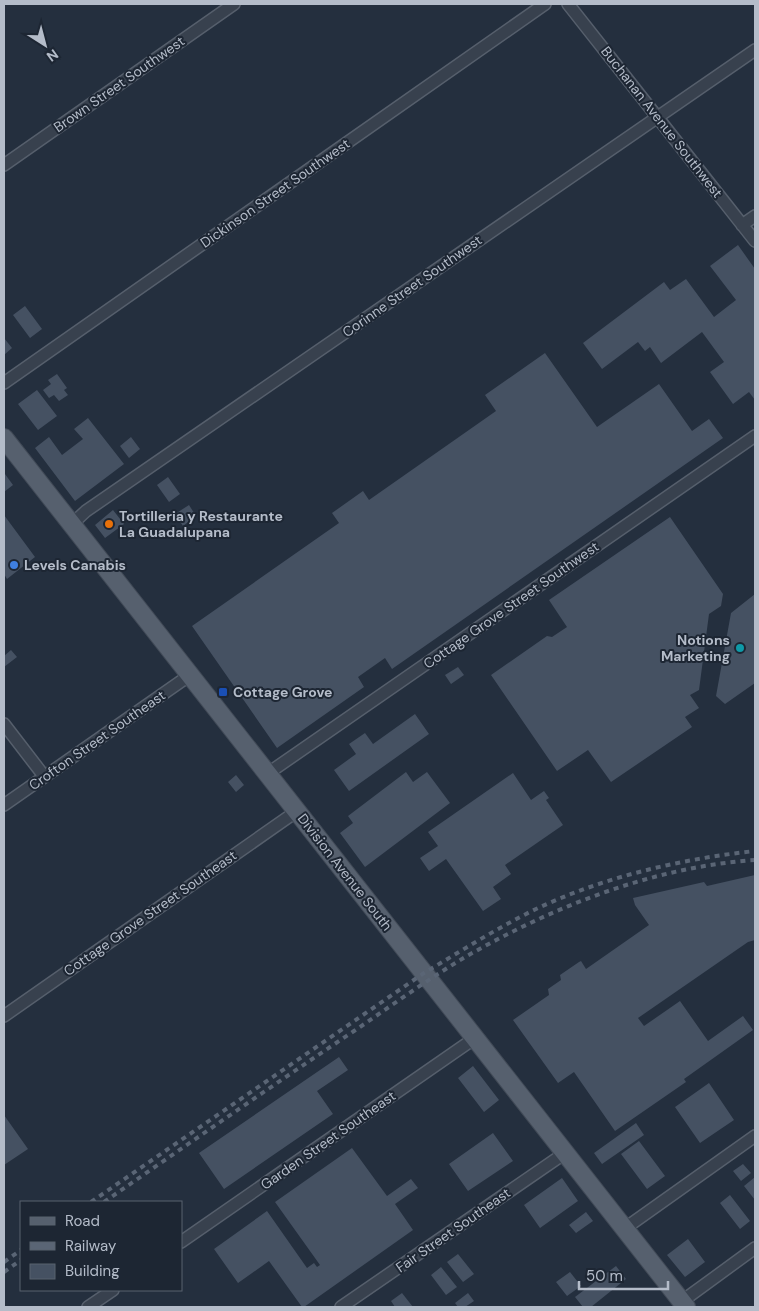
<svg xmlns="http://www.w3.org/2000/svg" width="759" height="1311" viewBox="0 0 759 1311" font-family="'DM Sans',sans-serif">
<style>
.building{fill:#455162}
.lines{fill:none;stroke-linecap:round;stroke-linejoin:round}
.street-casing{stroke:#565f6c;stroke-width:14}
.primary-casing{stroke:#414a57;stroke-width:20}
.street{stroke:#38414e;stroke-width:11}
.primary{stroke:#56606e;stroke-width:18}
.rail{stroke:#5a6575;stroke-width:4;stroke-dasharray:5 5;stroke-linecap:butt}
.food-dot{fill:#e8710a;stroke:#1d2633;stroke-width:2}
.shop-dot{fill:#3f7fe0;stroke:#1d2633;stroke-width:2}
.culture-dot{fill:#0f9aa8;stroke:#1d2633;stroke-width:2}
.transit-dot{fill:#1a4fb4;stroke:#1d2633;stroke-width:2}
.labels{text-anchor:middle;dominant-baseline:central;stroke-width:4;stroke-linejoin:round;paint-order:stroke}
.street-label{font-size:14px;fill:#b4bcc9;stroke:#1d2633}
.poi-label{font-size:14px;font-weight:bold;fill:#b4bcc9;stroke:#1d2633;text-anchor:start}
</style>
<rect width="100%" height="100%" fill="#242f3e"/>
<path class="building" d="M 738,245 L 755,269 L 755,400 L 749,392 L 733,404 L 710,372 L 724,362 L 702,332 L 661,363 L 650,347 L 645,351 L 638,342 L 602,369 L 583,343 L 664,282 L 670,290 L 686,279 L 714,317 L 736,300 L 710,266 Z
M 25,306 L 42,329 L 30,338 L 13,315 Z
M 4,338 L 12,348 L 4,355 Z
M 545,353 L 597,427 L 659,384 L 692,431 L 709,419 L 723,438 L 392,669 L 385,658 L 358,677 L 364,687 L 277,748 L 192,626 L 339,523 L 332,513 L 363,491 L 369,500 L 496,411 L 485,395 Z
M 57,374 L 67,388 L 64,390 L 68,395 L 59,401 L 54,395 L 49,398 L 43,390 L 51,384 L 48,380 Z
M 37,390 L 57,416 L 38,430 L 18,404 Z
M 88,418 L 124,464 L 75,501 L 35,448 L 49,437 L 62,455 L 83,439 L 74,429 Z
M 131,437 L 140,449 L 129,458 L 120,446 Z
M 5,474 L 13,485 L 4,492 L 4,475 Z
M 168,477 L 180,494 L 169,502 L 157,485 Z
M 189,505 L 196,516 L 183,526 L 175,514 Z
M 113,510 L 124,524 L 105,538 L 95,525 Z
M 4,515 L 35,557 L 7,579 L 4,574 Z
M 670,517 L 723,594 L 721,606 L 709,614 L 699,690 L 690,695 L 699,708 L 685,717 L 692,727 L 611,782 L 588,750 L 557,771 L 491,675 L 547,636 L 552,637 L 567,627 L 549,600 Z
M 755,594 L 755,683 L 725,704 L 716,696 L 731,613 Z
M 11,650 L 17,657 L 4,667 L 4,656 Z
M 458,667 L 464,675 L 451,684 L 445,675 Z
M 415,714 L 429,734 L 349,791 L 334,770 L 356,754 L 349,744 L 365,733 L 373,744 Z
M 406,772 L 413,782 L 427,772 L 450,803 L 365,867 L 340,833 L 353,823 L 348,816 Z
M 513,773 L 531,800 L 544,791 L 549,798 L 546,800 L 563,825 L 505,865 L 511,874 L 493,887 L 501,899 L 483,911 L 446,859 L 429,871 L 420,858 L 438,846 L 428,832 Z
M 236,775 L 244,785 L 236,792 L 228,782 Z
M 755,875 L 755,940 L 748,942 L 638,1018 L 644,1026 L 680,1001 L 708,1041 L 743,1016 L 753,1030 L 684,1079 L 686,1082 L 615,1131 L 574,1072 L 558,1083 L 513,1020 L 549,995 L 548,989 L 561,980 L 560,975 L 579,962 L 581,961 L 586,969 L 649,925 L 635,905 L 633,898 L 704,882 L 707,886 Z
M 339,1057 L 348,1070 L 317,1091 L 333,1114 L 224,1189 L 199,1153 Z
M 473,1066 L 499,1100 L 484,1112 L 458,1078 Z
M 709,1083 L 734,1120 L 700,1143 L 675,1107 Z
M 4,1115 L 28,1149 L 4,1165 Z
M 636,1123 L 644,1135 L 602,1164 L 594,1153 Z
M 493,1133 L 513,1161 L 468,1191 L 449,1164 Z
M 639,1141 L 665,1176 L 647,1189 L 621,1154 Z
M 352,1148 L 387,1196 L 411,1179 L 418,1188 L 395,1204 L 413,1230 L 304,1307 L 302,1307 L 269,1261 L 238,1283 L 214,1249 L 267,1211 L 307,1268 L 314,1263 L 317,1267 L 320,1265 L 275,1202 Z
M 743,1164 L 751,1173 L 741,1181 L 733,1171 Z
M 755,1177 L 755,1200 L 744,1186 Z
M 562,1178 L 578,1201 L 540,1228 L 524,1205 Z
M 730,1195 L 750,1221 L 740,1229 L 720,1203 Z
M 586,1212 L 593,1221 L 576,1233 L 569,1225 Z
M 688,1239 L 705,1262 L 685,1277 L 667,1255 Z
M 458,1254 L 474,1274 L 463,1282 L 447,1262 Z
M 616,1266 L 626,1279 L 591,1307 L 583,1307 L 575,1297 Z
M 441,1267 L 457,1287 L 446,1295 L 431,1275 Z
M 570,1272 L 581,1286 L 567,1296 L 556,1282 Z
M 402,1293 L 413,1307 L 395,1307 L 391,1301 Z
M 468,1293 L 474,1301 L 465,1307 L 458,1307 L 455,1303 Z"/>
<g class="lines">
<g class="street-casing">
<path id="street" d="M 568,4 L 755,241
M 4,165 L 234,4
M 742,225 L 755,216
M 4,383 L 545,4
M 71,525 L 86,511 L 755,50
M 4,724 L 44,776
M 267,774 L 755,436
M 4,805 L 190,675
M 4,1016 L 297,811
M 624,1229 L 755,1136
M 181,1242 L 475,1038
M 681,1302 L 755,1248
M 88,1307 L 113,1290
M 341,1307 L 565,1153"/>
</g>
<g class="primary-casing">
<path id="primary" d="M 4,438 L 686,1307"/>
</g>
<use href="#street" class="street"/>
<use href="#primary" class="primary"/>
<path class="rail" d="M 91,1202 L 424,973 C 461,951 497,928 536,909 C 604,877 680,859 755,851
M 104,1202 C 187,1145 270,1087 354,1031 C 391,1006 428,979 467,956 C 555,906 653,867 755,860
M 4,1262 L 21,1250
M 4,1272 L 21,1260"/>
</g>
<circle class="food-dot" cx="109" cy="524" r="5"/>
<circle class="shop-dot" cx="14" cy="565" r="5"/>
<circle class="culture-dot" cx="740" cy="648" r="5"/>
<rect class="transit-dot" x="218" y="687" width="10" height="10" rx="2.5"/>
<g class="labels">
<g class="street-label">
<text transform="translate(119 84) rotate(-35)">Brown Street Southwest</text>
<text transform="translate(662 122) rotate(52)">Buchanan Avenue Southwest</text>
<text transform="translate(275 193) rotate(-35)">Dickinson Street Southwest</text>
<text transform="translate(412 286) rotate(-35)">Corinne Street Southwest</text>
<text transform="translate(511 605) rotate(-35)">Cottage Grove Street Southwest</text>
<text transform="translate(97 740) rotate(-35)">Crofton Street Southeast</text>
<text transform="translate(345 872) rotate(52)">Division Avenue South</text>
<text transform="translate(150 913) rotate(-35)">Cottage Grove Street Southeast</text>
<text transform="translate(328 1140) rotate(-35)">Garden Street Southeast</text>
<text transform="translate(453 1230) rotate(-35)">Fair Street Southeast</text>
</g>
<g class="poi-label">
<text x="119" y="516">Tortilleria y Restaurante<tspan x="119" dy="16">La Guadalupana</tspan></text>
<text x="24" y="565">Levels Canabis</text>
<text x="730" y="640" text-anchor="end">Notions<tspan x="730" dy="16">Marketing</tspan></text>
<text x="233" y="692">Cottage Grove</text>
</g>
</g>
<rect width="759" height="1311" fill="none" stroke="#b4bcc9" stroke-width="10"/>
<rect x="20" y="1201" width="162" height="90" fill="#1d2633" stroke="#59626f"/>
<rect x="30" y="1217" width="25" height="8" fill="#56606e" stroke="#59626f"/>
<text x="65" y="1226" font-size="15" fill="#b4bcc9">Road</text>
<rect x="30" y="1242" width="25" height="8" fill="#5a6575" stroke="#59626f"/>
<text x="65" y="1251" font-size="15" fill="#b4bcc9">Railway</text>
<rect x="30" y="1264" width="25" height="15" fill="#455162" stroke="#59626f"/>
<text x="65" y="1276" font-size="15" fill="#b4bcc9">Building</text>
<g transform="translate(45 45) rotate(144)" stroke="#1d2633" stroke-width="4" paint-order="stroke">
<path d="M0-4L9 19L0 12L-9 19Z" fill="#b4bcc9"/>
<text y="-8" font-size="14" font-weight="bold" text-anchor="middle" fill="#b4bcc9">N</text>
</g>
<path d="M579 1281v8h89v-8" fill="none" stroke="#b4bcc9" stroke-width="2.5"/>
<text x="586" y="1281" font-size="15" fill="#b4bcc9" stroke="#1d2633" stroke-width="4" paint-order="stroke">50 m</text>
</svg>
